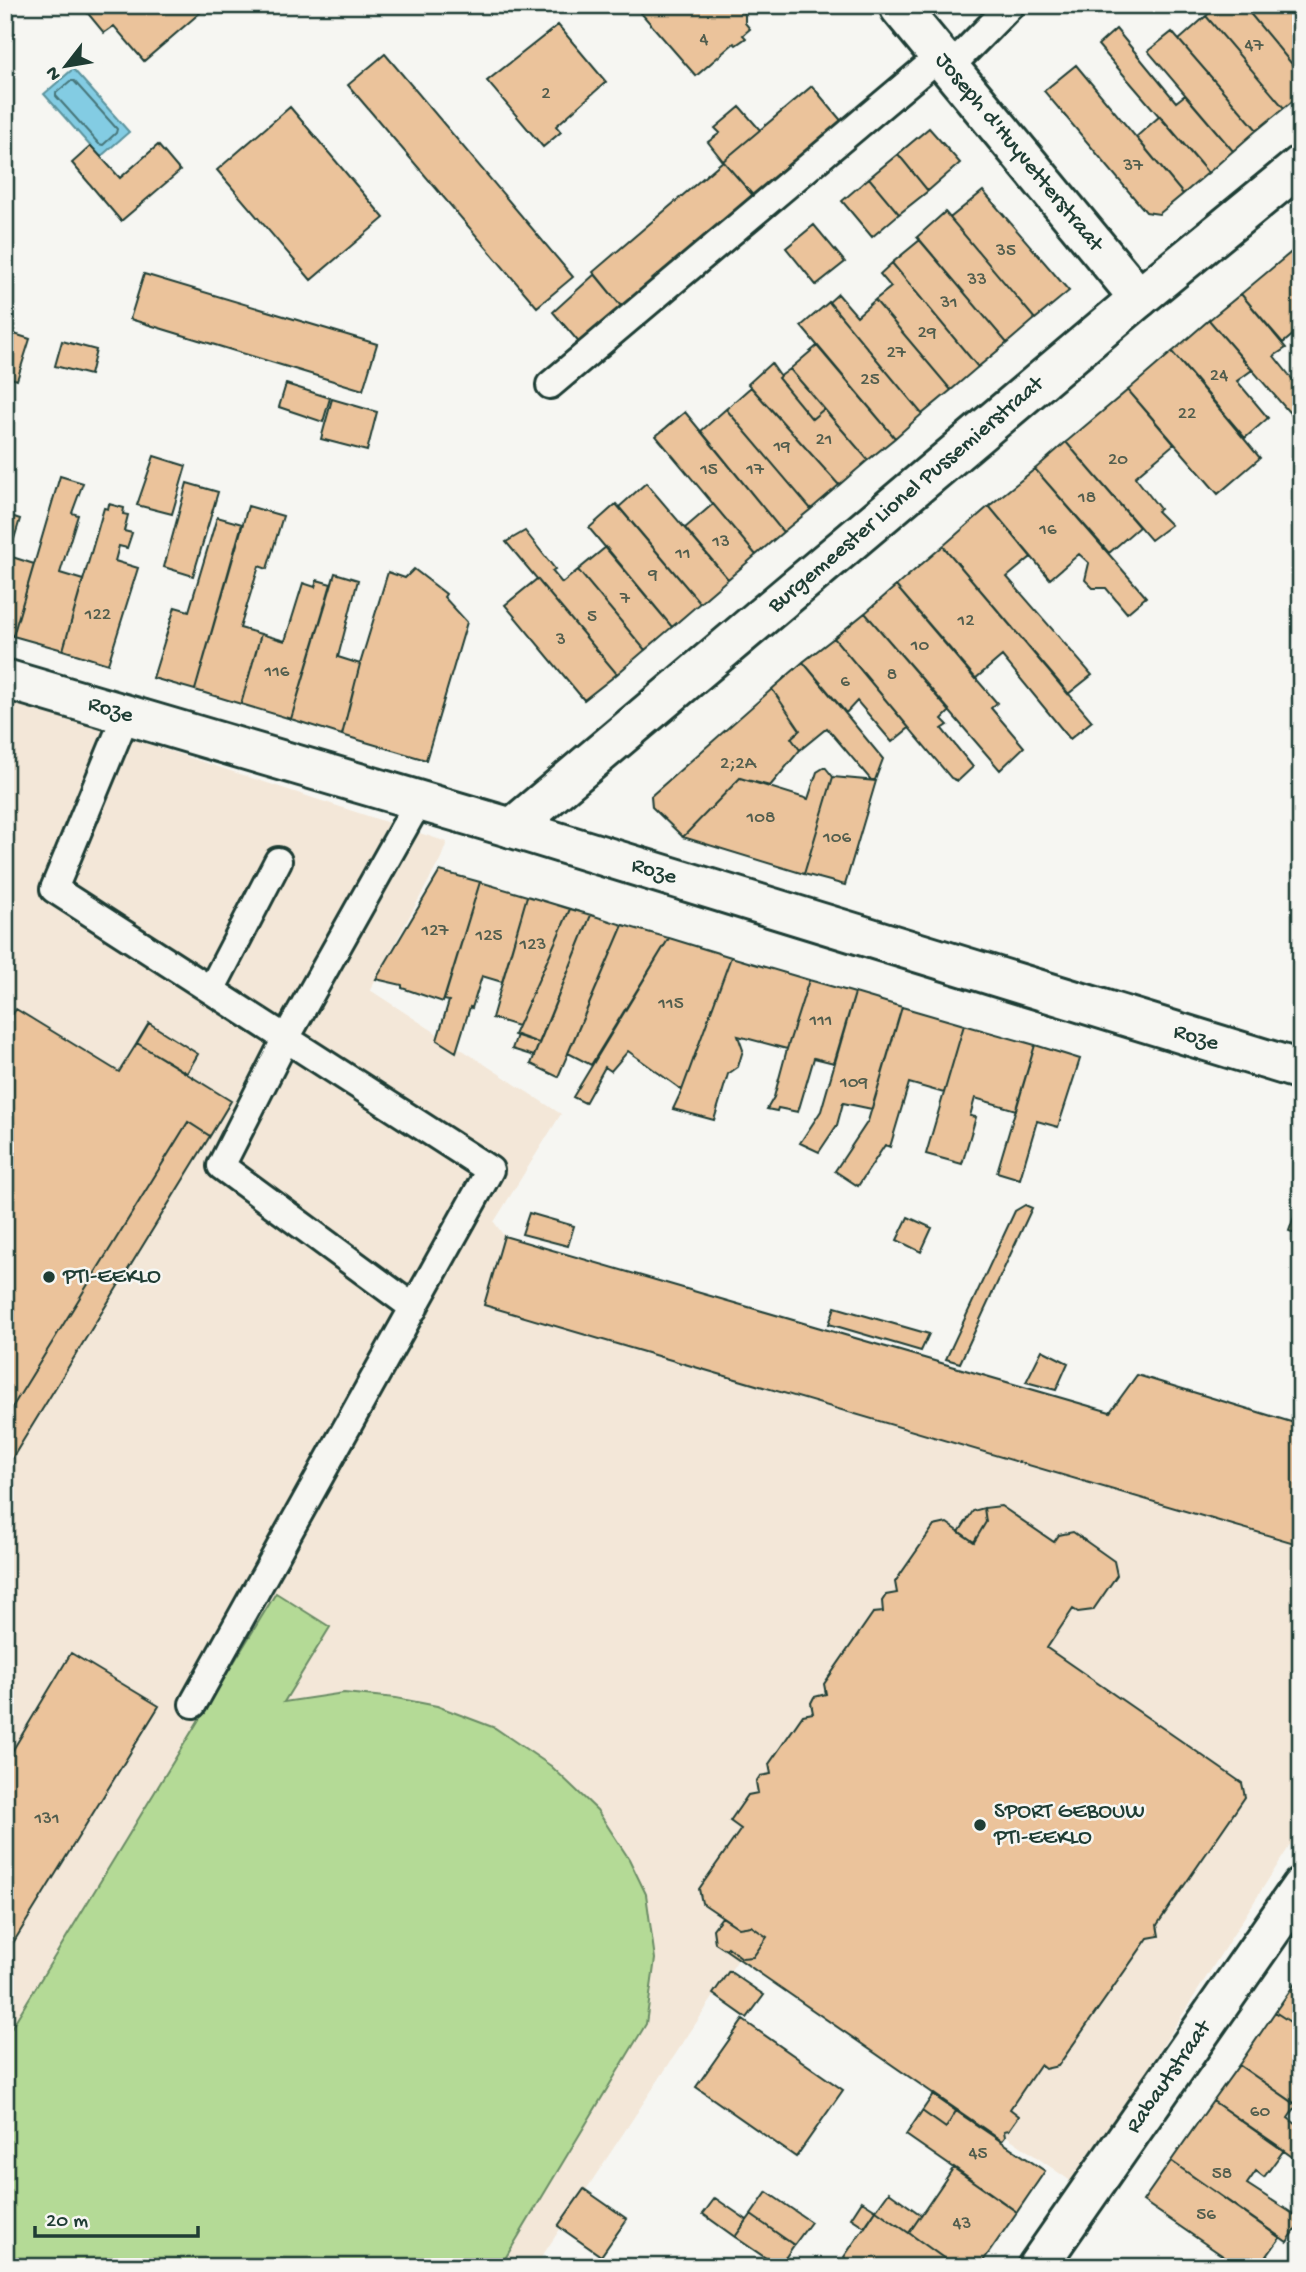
<svg xmlns="http://www.w3.org/2000/svg" width="1306" height="2272" viewBox="0 0 1306 2272" font-family="'Gochi Hand',sans-serif">
<style>
.built{fill:#f3e7d8}
.green{fill:#b4da96;stroke:#6a8c65;stroke-width:2}
.water{fill:#83cce3;stroke:#5b939d;stroke-width:2}
.lines{fill:none;stroke-linecap:round;stroke-linejoin:round}
.shore{stroke:#47767a;stroke-width:2}
.building{fill:#ebc39b;stroke:#1f3d34;stroke-width:2}
.service-casing{stroke:#1f3d34;stroke-width:32}
.minor-casing{stroke:#1f3d34;stroke-width:44}
.service{stroke:#f6f6f2;stroke-width:26}
.minor{stroke:#f6f6f2;stroke-width:38}
.poi-dot{fill:#1f3d34;stroke:#f6f6f2;stroke-width:2.5}
.labels{text-anchor:middle;dominant-baseline:central;stroke-width:5;stroke-linejoin:round;paint-order:stroke}
.number-label{font-size:19px;fill:#525e4e}
.street-label{font-size:23px;fill:#1f3d34;stroke:#f6f6f2}
.poi-label{font-size:23px;fill:#1f3d34;stroke:#f6f6f2;text-anchor:start}
</style>
<rect width="100%" height="100%" fill="#f6f6f2"/>
<filter id="ink" filterUnits="userSpaceOnUse"><feTurbulence type="fractalNoise" baseFrequency=".0143" numOctaves="2"/><feDisplacementMap in="SourceGraphic" scale="14" xChannelSelector="R" yChannelSelector="G"/><feConvolveMatrix kernelMatrix="1 2 1 2 8 2 1 2 1" color-interpolation-filters="sRGB"/></filter>
<g filter="url(#ink)">
<path class="built" d="M 5,697 L 447,842 L 441,858 L 370,990 L 561,1114 L 494,1222 L 504,1236 L 1109,1412 L 1137,1375 L 1301,1425 L 1301,1828 L 1075,2184 L 743,1952 L 535,2267 L 5,2267 Z"/>
<path class="green" d="M 276,1593 L 330,1627 L 284,1702 L 344,1693 L 396,1698 L 437,1706 L 495,1728 L 551,1766 L 597,1810 L 629,1859 L 646,1894 L 655,1959 L 646,2024 L 500,2267 L 5,2267 L 5,2038 Z"/>
<path class="water" d="M 73,69 L 129,132 L 100,157 L 44,94 Z"/>
<g class="lines">
<path class="shore" d="M 70,81 L 74,81 L 117,129 L 116,133 L 103,145 L 99,144 L 56,96 L 56,93 Z"/>
</g>
<path class="building" d="M 81,5 L 209,5 L 144,61 L 114,26 L 104,33 Z
M 634,5 L 737,5 L 745,15 L 745,23 L 750,29 L 743,35 L 746,38 L 736,45 L 734,43 L 696,76 Z
M 1219,5 L 1243,5 L 1301,75 L 1301,94 L 1284,108 L 1206,16 Z
M 1243,5 L 1286,5 L 1301,23 L 1301,75 Z
M 1286,5 L 1301,5 L 1301,23 Z
M 1206,16 L 1284,108 L 1257,130 L 1179,40 Z
M 558,25 L 606,82 L 556,126 L 561,132 L 543,147 L 487,81 Z
M 1116,29 L 1176,102 L 1185,95 L 1233,151 L 1208,173 L 1098,45 Z
M 1172,32 L 1257,130 L 1233,151 L 1148,51 Z
M 385,54 L 573,277 L 537,307 L 348,85 Z
M 1076,65 L 1183,194 L 1159,214 L 1146,212 L 1044,91 Z
M 812,86 L 844,124 L 757,200 L 723,161 Z
M 290,107 L 384,218 L 311,280 L 217,170 Z
M 740,107 L 760,130 L 723,161 L 708,142 L 720,133 L 715,128 Z
M 1160,116 L 1208,173 L 1183,194 L 1136,137 Z
M 929,128 L 960,163 L 928,191 L 898,154 Z
M 158,145 L 180,171 L 121,221 L 72,163 L 91,146 L 120,178 Z
M 898,154 L 928,191 L 899,214 L 869,178 Z
M 723,161 L 757,200 L 625,311 L 593,272 Z
M 869,178 L 899,214 L 872,237 L 842,201 Z
M 983,191 L 1069,291 L 1035,319 L 950,218 Z
M 945,212 L 1035,319 L 1007,343 L 917,237 Z
M 814,225 L 845,262 L 816,285 L 786,248 Z
M 920,240 L 1007,343 L 978,367 L 892,263 Z
M 1301,244 L 1301,328 L 1283,343 L 1241,294 Z
M 892,263 L 978,367 L 951,390 L 875,300 L 891,287 L 880,274 Z
M 144,274 L 377,344 L 363,390 L 130,319 Z
M 595,274 L 625,311 L 582,346 L 553,312 Z
M 838,294 L 857,316 L 875,300 L 951,390 L 922,414 L 829,302 Z
M 1241,294 L 1286,348 L 1274,356 L 1301,390 L 1301,426 L 1209,320 Z
M 829,302 L 922,414 L 895,438 L 801,326 Z
M 1209,320 L 1252,370 L 1237,381 L 1268,418 L 1245,438 L 1172,352 Z
M 5,331 L 30,339 L 17,380 L 5,376 Z
M 62,341 L 96,350 L 90,375 L 55,366 Z
M 817,346 L 895,438 L 868,460 L 790,369 Z
M 1172,352 L 1260,458 L 1218,494 L 1128,390 Z
M 771,363 L 780,376 L 778,378 L 812,419 L 824,409 L 868,460 L 839,485 L 748,384 Z
M 790,369 L 824,409 L 812,419 L 778,378 Z
M 286,384 L 330,398 L 323,422 L 279,407 Z
M 751,387 L 839,485 L 811,509 L 726,409 Z
M 1128,390 L 1174,444 L 1135,477 L 1160,509 L 1157,511 L 1171,525 L 1151,540 L 1066,442 Z
M 332,399 L 377,412 L 367,451 L 321,439 Z
M 726,409 L 811,509 L 783,532 L 701,431 Z
M 685,412 L 783,532 L 756,555 L 656,436 Z
M 1066,442 L 1139,527 L 1109,553 L 1035,469 Z
M 154,456 L 186,466 L 172,514 L 137,505 Z
M 1035,469 L 1146,597 L 1127,613 L 1106,588 L 1093,588 L 1085,580 L 1089,563 L 1079,554 L 1050,579 L 989,506 Z
M 60,476 L 83,483 L 72,513 L 78,515 L 60,573 L 83,580 L 63,650 L 13,636 Z
M 187,483 L 218,492 L 193,576 L 164,567 Z
M 646,483 L 728,579 L 700,603 L 619,507 Z
M 109,504 L 124,508 L 123,514 L 128,515 L 124,531 L 132,533 L 127,548 L 119,546 L 115,561 L 138,568 L 108,664 L 63,650 L 104,508 L 108,509 Z
M 616,504 L 700,603 L 672,627 L 589,528 Z
M 713,504 L 756,555 L 728,579 L 685,528 Z
M 248,506 L 283,516 L 267,569 L 259,566 L 240,628 L 261,634 L 241,704 L 195,690 Z
M 989,506 L 1031,557 L 1007,577 L 1092,675 L 1068,694 L 943,546 Z
M 5,514 L 20,519 L 9,556 L 34,564 L 13,636 L 5,633 Z
M 217,517 L 242,524 L 195,690 L 153,678 L 175,607 L 189,611 Z
M 525,531 L 555,569 L 552,571 L 562,583 L 578,570 L 645,650 L 617,674 L 506,542 Z
M 943,546 L 1092,721 L 1070,739 L 1002,656 L 975,679 L 896,586 Z
M 606,547 L 672,627 L 645,650 L 578,570 Z
M 414,569 L 446,594 L 444,597 L 467,622 L 426,760 L 342,735 L 360,664 L 388,572 L 405,578 Z
M 335,573 L 358,580 L 338,657 L 360,664 L 342,735 L 291,719 Z
M 537,579 L 617,674 L 584,700 L 505,605 Z
M 317,580 L 331,584 L 291,719 L 241,704 L 261,634 L 285,641 L 303,583 L 315,587 Z
M 896,586 L 997,703 L 991,708 L 1024,747 L 1000,770 L 865,613 Z
M 865,613 L 950,711 L 942,719 L 948,725 L 942,729 L 973,767 L 958,781 L 951,778 L 834,638 Z
M 834,638 L 909,728 L 892,742 L 857,701 L 846,713 L 803,662 Z
M 803,662 L 883,759 L 875,780 L 871,780 L 827,728 L 800,750 L 791,738 L 800,730 L 772,689 Z
M 772,689 L 800,730 L 791,738 L 800,750 L 770,786 L 740,778 L 683,837 L 652,807 L 651,796 Z
M 825,767 L 833,777 L 804,874 L 683,837 L 740,778 L 808,799 L 817,772 Z
M 833,777 L 876,781 L 845,885 L 804,874 Z
M 440,871 L 480,882 L 443,1002 L 402,988 L 402,985 L 376,979 Z
M 480,882 L 527,896 L 502,982 L 482,976 L 472,1008 L 470,1007 L 456,1052 L 437,1040 L 449,1001 L 444,1000 Z
M 527,896 L 570,909 L 518,1026 L 492,1018 Z
M 570,909 L 591,915 L 539,1043 L 514,1035 Z
M 591,915 L 623,925 L 558,1077 L 531,1064 Z
M 623,925 L 669,938 L 591,1065 L 568,1053 Z
M 669,938 L 731,957 L 682,1090 L 628,1051 L 611,1071 L 605,1067 L 585,1103 L 573,1097 Z
M 731,957 L 809,980 L 787,1049 L 738,1036 L 743,1050 L 738,1067 L 728,1074 L 714,1120 L 673,1109 L 682,1090 Z
M 809,980 L 855,993 L 834,1063 L 814,1058 L 798,1112 L 778,1108 L 777,1111 L 767,1109 L 774,1097 L 787,1049 Z
M 855,993 L 902,1007 L 872,1109 L 843,1103 L 837,1125 L 819,1152 L 800,1143 L 821,1111 Z
M 902,1007 L 964,1025 L 944,1093 L 909,1083 L 890,1147 L 885,1145 L 858,1186 L 835,1171 L 868,1121 Z
M 16,1009 L 119,1072 L 137,1043 L 231,1101 L 210,1136 L 188,1122 L 5,1419 L 5,1026 Z
M 149,1023 L 198,1054 L 187,1073 L 137,1043 Z
M 964,1025 L 1035,1045 L 1016,1110 L 975,1098 L 970,1116 L 976,1117 L 962,1164 L 926,1154 Z
M 517,1035 L 539,1043 L 534,1056 L 512,1049 Z
M 1035,1045 L 1080,1059 L 1058,1127 L 1037,1121 L 1020,1179 L 997,1172 Z
M 188,1122 L 210,1136 L 5,1470 L 5,1419 Z
M 1301,1198 L 1301,1235 L 1289,1231 Z
M 1025,1205 L 1032,1208 L 960,1363 L 946,1359 L 1015,1211 Z
M 529,1213 L 574,1226 L 568,1246 L 522,1234 Z
M 908,1217 L 932,1228 L 921,1252 L 897,1240 Z
M 504,1236 L 1110,1412 L 1137,1375 L 1301,1425 L 1301,1545 L 484,1305 Z
M 835,1307 L 929,1334 L 921,1351 L 829,1324 Z
M 1042,1350 L 1068,1363 L 1056,1390 L 1026,1382 Z
M 1001,1506 L 1054,1542 L 1059,1535 L 1073,1532 L 1114,1561 L 1117,1575 L 1093,1610 L 1078,1612 L 1073,1609 L 1047,1648 L 1242,1783 L 1245,1797 L 1157,1925 L 1159,1936 L 1148,1938 L 1058,2066 L 1045,2069 L 1040,2065 L 1010,2109 L 1019,2116 L 1009,2130 L 1004,2131 L 1005,2137 L 1002,2141 L 726,1950 L 728,1947 L 742,1958 L 753,1957 L 767,1937 L 751,1926 L 739,1928 L 702,1903 L 699,1889 L 741,1829 L 730,1821 L 748,1795 L 758,1793 L 756,1782 L 760,1776 L 771,1774 L 769,1764 L 803,1715 L 813,1713 L 811,1703 L 814,1697 L 826,1694 L 824,1684 L 873,1613 L 883,1612 L 882,1601 L 886,1595 L 897,1593 L 895,1582 L 934,1526 L 947,1523 L 974,1542 L 986,1522 L 984,1508 Z
M 984,1508 L 986,1522 L 974,1542 L 959,1532 L 973,1511 Z
M 71,1653 L 159,1706 L 5,1956 L 5,1763 Z
M 722,1917 L 739,1928 L 751,1926 L 767,1937 L 753,1957 L 742,1958 L 728,1947 L 726,1950 L 715,1943 L 713,1929 Z
M 729,1971 L 764,1995 L 747,2018 L 713,1994 Z
M 1301,1975 L 1301,2029 L 1275,2012 Z
M 1275,2012 L 1301,2029 L 1301,2108 L 1239,2065 Z
M 743,2020 L 843,2090 L 796,2157 L 696,2087 Z
M 1239,2065 L 1297,2105 L 1288,2118 L 1301,2128 L 1301,2163 L 1213,2101 Z
M 933,2095 L 956,2111 L 946,2128 L 922,2111 Z
M 1213,2101 L 1284,2150 L 1264,2177 L 1256,2171 L 1247,2184 L 1301,2219 L 1301,2222 L 1287,2242 L 1171,2161 Z
M 922,2111 L 946,2128 L 956,2111 L 1045,2171 L 1017,2212 L 906,2135 Z
M 1171,2161 L 1280,2238 L 1259,2267 L 1239,2267 L 1143,2201 Z
M 954,2167 L 1017,2212 L 979,2267 L 956,2267 L 909,2233 Z
M 584,2189 L 627,2219 L 601,2256 L 558,2226 Z
M 767,2192 L 811,2222 L 794,2245 L 751,2215 Z
M 889,2192 L 921,2215 L 909,2233 L 876,2210 Z
M 715,2198 L 747,2220 L 735,2237 L 703,2214 Z
M 862,2201 L 876,2210 L 865,2227 L 851,2218 Z
M 876,2210 L 909,2233 L 956,2267 L 858,2267 L 844,2257 Z
M 751,2215 L 794,2245 L 779,2267 L 735,2237 Z"/>
<g class="lines">
<g class="service-casing">
<path id="service" d="M 949,68 L 1011,5
M 550,385 L 940,56
M 126,715 L 54,889 L 490,1170 L 193,1704
M 211,990 L 278,861
M 414,1308 L 221,1166 L 286,1038 L 419,801"/>
</g>
<g class="minor-casing">
<g id="minor">
<path id="s1" d="M 900,8 L 1139,298"/>
<path id="s2" d="M 5,679 L 512,828 L 1301,1070"/>
<path id="s3" d="M 512,828 L 1139,298 L 1301,165"/>
<path id="s4" d="M 1037,2267 L 1301,1887"/>
</g>
</g>
<use href="#service" class="service"/>
<use href="#minor" class="minor"/>
</g>
</g>
<g class="poi-dot">
<circle cx="49" cy="1277" r="7"/>
<circle cx="980" cy="1825" r="7"/>
</g>
<g class="labels">
<g class="number-label">
<text x="704" y="40">4</text>
<text x="1254" y="46">47</text>
<text x="546" y="94">2</text>
<text x="1133" y="166">37</text>
<text x="1006" y="251">35</text>
<text x="977" y="280">33</text>
<text x="949" y="303">31</text>
<text x="927" y="333">29</text>
<text x="896" y="353">27</text>
<text x="1219" y="376">24</text>
<text x="870" y="380">25</text>
<text x="1187" y="414">22</text>
<text x="824" y="440">21</text>
<text x="782" y="447">19</text>
<text x="1118" y="460">20</text>
<text x="709" y="470">15</text>
<text x="755" y="470">17</text>
<text x="1087" y="498">18</text>
<text x="1048" y="530">16</text>
<text x="721" y="542">13</text>
<text x="683" y="554">11</text>
<text x="653" y="575">9</text>
<text x="625" y="599">7</text>
<text x="98" y="615">122</text>
<text x="592" y="617">5</text>
<text x="966" y="621">12</text>
<text x="561" y="640">3</text>
<text x="920" y="646">10</text>
<text x="277" y="672">116</text>
<text x="892" y="675">8</text>
<text x="845" y="682">6</text>
<text x="738" y="764">2;2A</text>
<text x="761" y="818">108</text>
<text x="837" y="838">106</text>
<text x="435" y="931">127</text>
<text x="489" y="936">125</text>
<text x="533" y="945">123</text>
<text x="671" y="1004">115</text>
<text x="821" y="1021">111</text>
<text x="854" y="1083">109</text>
<text x="47" y="1819">131</text>
<text x="1260" y="2112">60</text>
<text x="978" y="2154">45</text>
<text x="1222" y="2174">58</text>
<text x="1206" y="2215">56</text>
<text x="962" y="2224">43</text>
</g>
<g class="street-label">
<text stroke="none"><textPath href="#s1" startOffset="187">Joseph d'Huyvetterstraat</textPath></text>
<text stroke="none"><textPath href="#s3" startOffset="516">Burgemeester Lionel Pussemierstraat</textPath></text>
<text stroke="none"><textPath href="#s2" startOffset="110">Roze</textPath></text>
<text stroke="none"><textPath href="#s2" startOffset="677">Roze</textPath></text>
<text stroke="none"><textPath href="#s2" startOffset="1244">Roze</textPath></text>
<text stroke="none"><textPath href="#s4" startOffset="231">Rabautstraat</textPath></text>
</g>
<g class="poi-label">
<text x="63" y="1277">PTI-EEKLO</text>
<text x="994" y="1812">SPORT GEBOUW<tspan x="994" dy="26">PTI-EEKLO</tspan></text>
</g>
</g>
<rect width="1306" height="2272" fill="none" stroke="#f6f6f2" stroke-width="28"/>
<rect x="14" y="14" width="1278" height="2244" fill="none" stroke="#1f3d34" stroke-width="2.5" filter="url(#ink)"/>
<g transform="translate(66 66) rotate(239)" stroke="#f6f6f2" stroke-width="5" paint-order="stroke">
<path d="M0-5L12 26L0 18L-12 26Z" fill="#1f3d34"/>
<text y="-10" font-size="19" font-weight="bold" text-anchor="middle" fill="#1f3d34">N</text>
</g>
<path d="M35 2226v10h163v-10" fill="none" stroke="#1f3d34" stroke-width="3.5"/>
<text x="46" y="2226" font-size="21" fill="#1f3d34" stroke="#f6f6f2" stroke-width="5" paint-order="stroke">20 m</text>
</svg>
